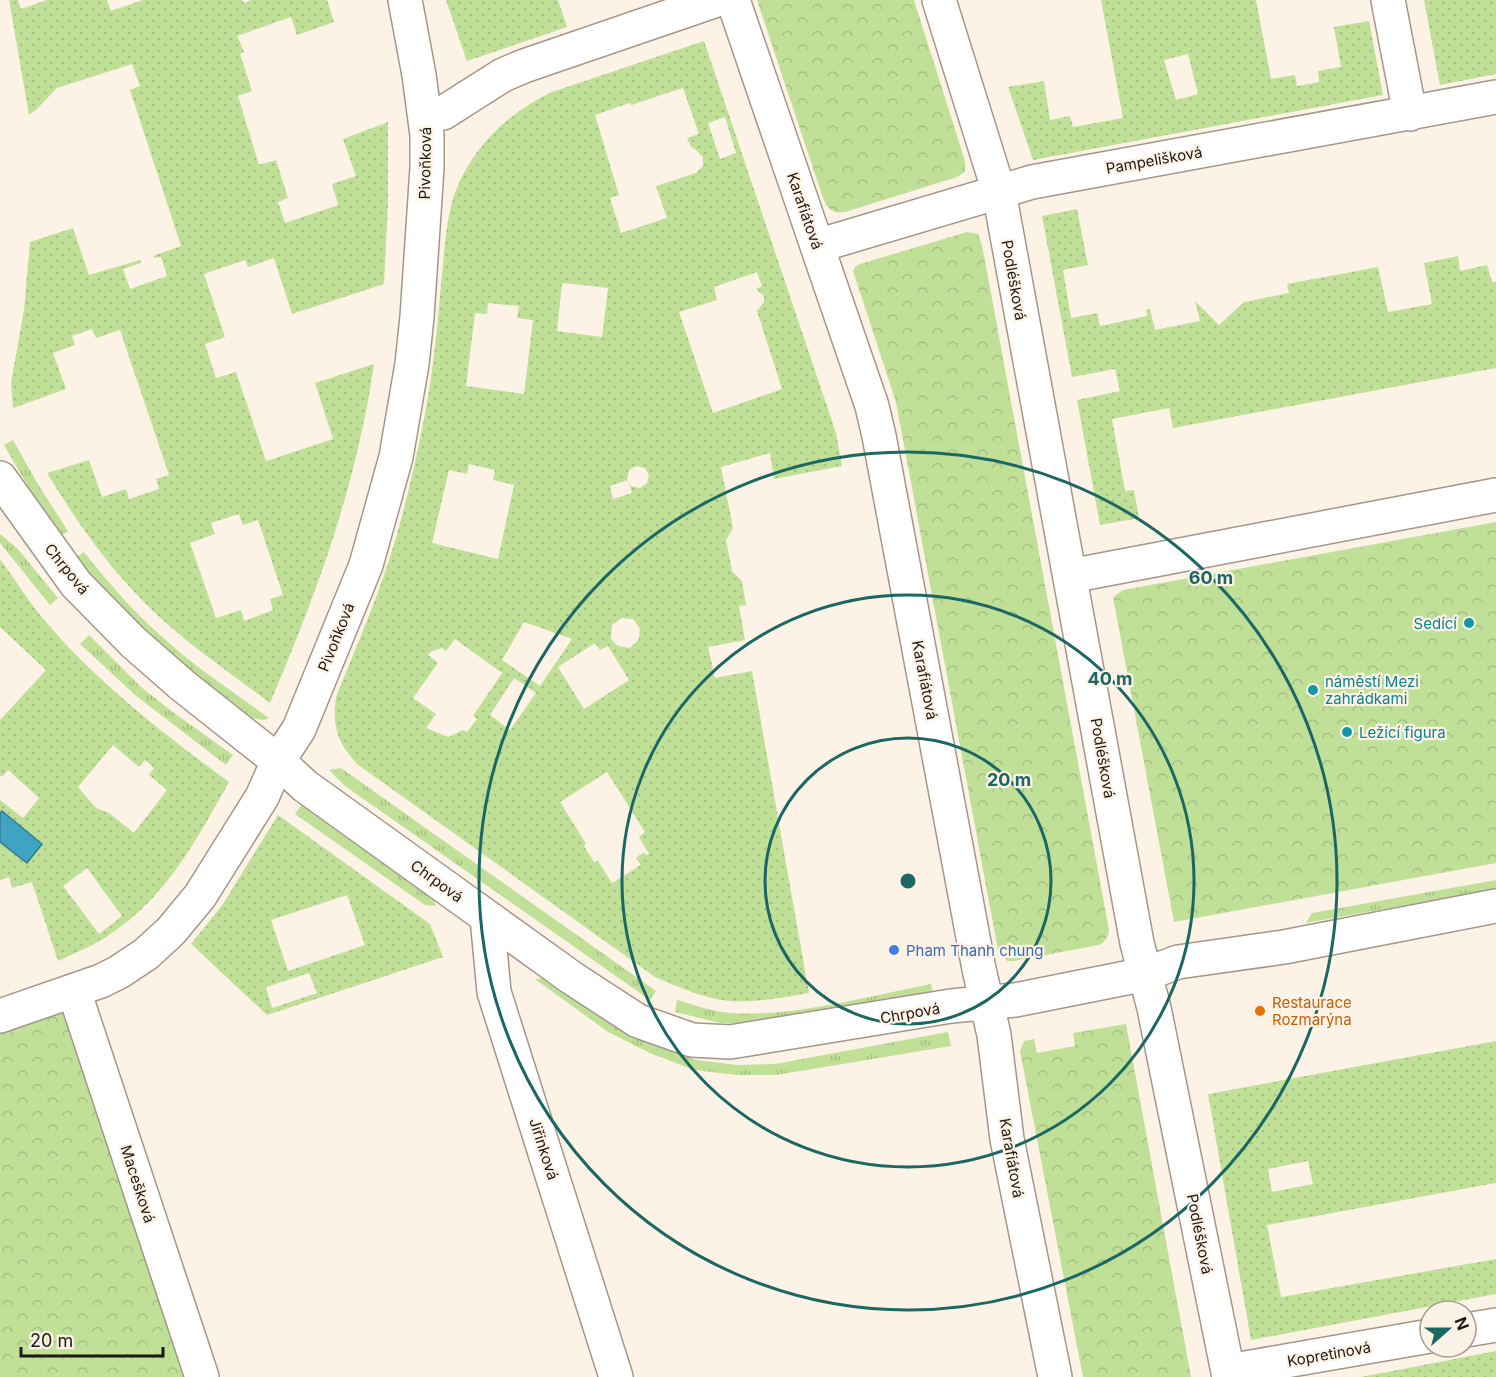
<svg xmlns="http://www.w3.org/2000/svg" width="1496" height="1377" viewBox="0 0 1496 1377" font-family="Inter,sans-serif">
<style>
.grass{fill:url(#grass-tufts)}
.forest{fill:url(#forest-crowns)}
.garden{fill:url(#garden-dots);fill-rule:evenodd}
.water{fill:#3fa4c3;stroke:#357a8e;stroke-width:1.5}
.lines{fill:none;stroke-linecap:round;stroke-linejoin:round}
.minor-casing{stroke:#a49789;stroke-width:36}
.minor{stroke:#fff;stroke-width:33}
.ring{fill:none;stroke:#1a6764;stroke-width:3}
.culture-dot{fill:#0f9aa8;stroke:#fdf2e6;stroke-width:2}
.shop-dot{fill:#3f7fe0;stroke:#fdf2e6;stroke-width:2}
.food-dot{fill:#e8710a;stroke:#fdf2e6;stroke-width:2}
.labels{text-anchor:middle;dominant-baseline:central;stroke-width:4.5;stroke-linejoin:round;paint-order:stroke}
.street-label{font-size:15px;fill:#1e1914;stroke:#fdf2e6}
.culture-label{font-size:15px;fill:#0d838f;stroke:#fdf2e6;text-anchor:start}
.shop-label{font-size:15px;fill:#366cbe;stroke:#fdf2e6;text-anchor:start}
.food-label{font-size:15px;fill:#c56008;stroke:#fdf2e6;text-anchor:start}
.centre{fill:#1a6764;stroke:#fdf2e6;stroke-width:3}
.ring-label{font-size:18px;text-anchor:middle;font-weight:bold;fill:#1a6764;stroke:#fdf2e6;stroke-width:4.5;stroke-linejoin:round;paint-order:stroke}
</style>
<defs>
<pattern id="grass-tufts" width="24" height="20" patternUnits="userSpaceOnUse" patternTransform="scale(1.5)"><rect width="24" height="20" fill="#c0e098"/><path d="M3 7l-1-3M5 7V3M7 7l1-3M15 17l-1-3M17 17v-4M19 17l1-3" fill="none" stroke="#a5c082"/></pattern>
<pattern id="forest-crowns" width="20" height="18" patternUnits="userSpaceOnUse" patternTransform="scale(1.5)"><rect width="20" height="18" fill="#c0e098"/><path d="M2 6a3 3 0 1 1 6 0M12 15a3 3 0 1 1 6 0" fill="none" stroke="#a5c082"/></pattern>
<pattern id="garden-dots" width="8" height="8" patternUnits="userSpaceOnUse" patternTransform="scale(1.5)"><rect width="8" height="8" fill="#c0e098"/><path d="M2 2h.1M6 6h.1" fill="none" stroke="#a5c082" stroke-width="1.8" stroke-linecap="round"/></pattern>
</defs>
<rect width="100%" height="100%" fill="#fdf2e6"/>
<path class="grass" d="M 13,440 L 39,486 L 68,531 L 60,536 L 30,490 L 4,445 Z
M 0,534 L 17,548 L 58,598 L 50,605 L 0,543 Z
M 84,552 C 107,581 131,609 159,634 C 192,665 232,691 269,718 L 264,720 L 251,718 L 185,670 L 119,610 L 75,558 Z
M 89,635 L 141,687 L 174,713 L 233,755 L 226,765 L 135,695 L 80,644 Z
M 341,768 L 656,991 L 650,1000 L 345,786 L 329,770 Z
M 302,804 L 433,897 L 436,906 L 425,905 L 295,814 Z
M 1496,880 L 1496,889 L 1306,923 L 1312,913 Z
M 545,978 L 613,1023 L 653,1044 L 696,1060 L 737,1065 L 775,1064 L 948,1032 L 951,1046 L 776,1075 L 737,1075 L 694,1070 L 650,1053 L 608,1032 L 535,979 Z
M 931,984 L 933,994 L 757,1024 L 720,1023 L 675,1012 L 677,1000 C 692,1004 707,1010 722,1012 C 784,1020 869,996 931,984 Z"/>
<path class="forest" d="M 757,0 L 914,0 L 965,161 L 965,172 L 957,177 L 845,212 C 833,214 827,209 823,198 Z
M 967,232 L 978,234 L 982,245 L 1109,930 C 1108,937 1105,942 1099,945 L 1014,961 L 1007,961 L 998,950 L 896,402 L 853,271 L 855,267 L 860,264 Z
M 1496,522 L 1496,863 L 1174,922 L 1113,597 L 1123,590 Z
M 63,1010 L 185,1377 L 0,1377 L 0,1032 Z
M 1126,1024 L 1191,1377 L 1083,1377 L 1020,1051 L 1024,1041 L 1034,1039 L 1037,1053 L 1075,1046 L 1073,1033 Z"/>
<path class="garden" d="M 9,0 L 18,0 L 21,9 L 47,0 L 107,0 L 111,11 L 143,0 L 242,0 L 244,3 L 251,0 L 327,0 L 334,22 L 297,35 L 291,17 L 237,36 L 244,52 L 240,54 L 252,91 L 238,96 L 259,165 L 276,160 L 288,198 L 278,202 L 285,223 L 338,205 L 332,184 L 356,176 L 343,139 L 388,122 L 388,203 L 384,284 L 292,314 L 274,258 L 248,267 L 245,260 L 204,274 L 225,337 L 205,344 L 216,378 L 236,372 L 266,461 L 333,439 L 315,383 L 374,364 C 356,487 318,590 270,703 C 228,671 182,641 144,602 C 106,564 75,519 47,473 L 89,460 L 102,497 L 126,489 L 129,499 L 159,489 L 156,479 L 169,475 L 120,330 L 96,338 L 92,329 L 72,336 L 75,345 L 53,353 L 66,389 L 13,408 L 11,383 L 24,310 L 30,242 L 73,228 L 89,275 L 140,260 L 141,263 L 123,269 L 130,289 L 167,276 L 161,257 L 154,258 L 153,256 L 181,246 L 130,90 L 140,86 L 132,64 L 57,88 L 36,110 L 29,115 ZM 239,514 L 243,525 L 258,520 L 283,595 L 270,599 L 273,610 L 244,621 L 241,610 L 216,618 L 190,543 L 215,534 L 211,523 Z
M 446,0 L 558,0 L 567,27 L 467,61 Z
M 1101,0 L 1256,0 L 1271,79 L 1295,75 L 1297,86 L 1319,82 L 1318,71 L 1341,67 L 1334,27 L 1369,21 L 1383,95 L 1033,160 L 1008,87 L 1044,81 L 1050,120 L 1070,116 L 1073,127 L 1123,118 ZM 1188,54 L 1198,94 L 1176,100 L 1164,60 Z
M 1424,0 L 1496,0 L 1496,74 L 1440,85 Z
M 704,41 L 836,433 L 842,466 L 774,479 L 770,453 L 721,467 L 733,528 L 726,540 L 732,571 L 742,581 L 746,605 L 739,606 L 745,640 L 708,647 L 715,678 L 752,671 L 809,993 C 780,998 745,1005 716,999 C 695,994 675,986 655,977 L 357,764 C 337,742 332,726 336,697 C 352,657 369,618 383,578 C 400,530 412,479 422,429 C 432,381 437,333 441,285 C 444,257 445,226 453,199 C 469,150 507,113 552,92 ZM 683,88 L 699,134 L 687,138 L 691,147 L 696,150 L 703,157 L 703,166 L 696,173 L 656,186 L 667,218 L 621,233 L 610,198 L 619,195 L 595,115 L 629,103 L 631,105 ZM 725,117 L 736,153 L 720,159 L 708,123 ZM 757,272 L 762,286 L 756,289 L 764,296 L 764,302 L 757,311 L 782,389 L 713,413 L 679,312 L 717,300 L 714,287 ZM 562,283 L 608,288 L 602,337 L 557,331 ZM 488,303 L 519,306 L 517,318 L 533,320 L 524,394 L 466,386 L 475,313 L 487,314 ZM 469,464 L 495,470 L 493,480 L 514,485 L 498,559 L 432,543 L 449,470 L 467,474 ZM 636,466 L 645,468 L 649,475 L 647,483 L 640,488 L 631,486 L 627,479 L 629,470 ZM 628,480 L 632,493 L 613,499 L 610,486 ZM 622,618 L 633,619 L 640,628 L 639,639 L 630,648 L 618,646 L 611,639 L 612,625 ZM 524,622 L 572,639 L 540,686 L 502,660 ZM 455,639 L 502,673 L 473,716 L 477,719 L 467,732 L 463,730 L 448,737 L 426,728 L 436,714 L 413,698 L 438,663 L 428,655 L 432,651 L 442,648 L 446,651 ZM 595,643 L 600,650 L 608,646 L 629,680 L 584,709 L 558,667 ZM 514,678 L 536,693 L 510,730 L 490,715 ZM 607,772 L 645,832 L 639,837 L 649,854 L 646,855 L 644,852 L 636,858 L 641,865 L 612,883 L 598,861 L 594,862 L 584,846 L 586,844 L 560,802 Z
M 1077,209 L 1088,265 L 1063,270 L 1071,318 L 1097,313 L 1100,326 L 1147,316 L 1146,310 L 1150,309 L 1155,330 L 1200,321 L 1195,301 L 1219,325 L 1244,302 L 1289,293 L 1287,284 L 1378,267 L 1388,312 L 1432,304 L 1424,263 L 1458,256 L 1460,271 L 1487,265 L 1492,282 L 1496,282 L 1496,368 L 1173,428 L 1169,408 L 1112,419 L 1125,491 L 1134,490 L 1139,518 L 1100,525 L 1077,400 L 1120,391 L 1115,369 L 1072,377 L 1042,216 Z
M 0,559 C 13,577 26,597 40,615 C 94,680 161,732 229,782 C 197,839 167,896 112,933 C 95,945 77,952 58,961 L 32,882 L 12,888 L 9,877 L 0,880 L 0,842 L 27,862 L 2,811 L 0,813 L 0,800 L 23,818 L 39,798 L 8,770 L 2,777 L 0,775 L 0,720 L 46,670 L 0,627 ZM 113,745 L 139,767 L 145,760 L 154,768 L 149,775 L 167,790 L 134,833 L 109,813 L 96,808 L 78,787 ZM 87,868 L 122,916 L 99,934 L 63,886 Z
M 278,815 L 430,924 L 443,957 L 267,1015 L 191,944 L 223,904 ZM 347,895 L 365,945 L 288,971 L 271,920 ZM 309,973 L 317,993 L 272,1008 L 266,987 Z
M 1496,1041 L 1496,1183 L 1267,1225 L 1281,1297 L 1496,1259 L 1496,1294 L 1251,1340 L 1208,1094 ZM 1308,1161 L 1313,1184 L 1272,1192 L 1268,1169 Z
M 1496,1351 L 1496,1377 L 1361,1377 Z"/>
<path class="water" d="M 2,811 L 42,844 L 27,863 L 0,842 L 0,813 Z"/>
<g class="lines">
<g class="minor-casing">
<path id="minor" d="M 733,0 L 829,281 L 872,406 L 879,436 L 979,969 L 994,1035 L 1007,1139 L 1055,1377
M 939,0 L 999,192 L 1137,943 L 1154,1008 L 1229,1377
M 1388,0 L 1410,114
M 425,117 L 443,113 L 503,75 L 524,66 L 717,0
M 817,246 L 1032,182 L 1496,97
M 0,478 L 76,584 L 133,642 L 182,685 L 278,761 L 305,786 L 572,978 L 638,1021 L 692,1040 L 730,1042 L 951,1006 L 1015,1000 L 1146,974 L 1178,962 L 1284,947 L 1496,906
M 1070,576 L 1496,495
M 487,917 L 494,992 L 616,1377
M 74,991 L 202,1377
M 0,1016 L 101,981 L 119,972 L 146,954 L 171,931 L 200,896 L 262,797 L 278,761 L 299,729 L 366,565 L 396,457 L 412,364 L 417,317 L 427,168 L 427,135 L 419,75 L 405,0
M 1466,1330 L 1496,1325
M 1228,1371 L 1430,1336"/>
</g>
<use href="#minor" class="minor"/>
</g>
<g class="ring">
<circle cx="908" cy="881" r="143"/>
<circle cx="908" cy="881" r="286"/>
<circle cx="908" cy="881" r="429"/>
</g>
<g class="culture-dot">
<circle cx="1469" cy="623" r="6"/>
<circle cx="1313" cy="690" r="6"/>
<circle cx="1347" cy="732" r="6"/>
</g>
<circle class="shop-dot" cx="894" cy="950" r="6"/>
<circle class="food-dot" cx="1260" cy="1011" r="6"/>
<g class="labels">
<g class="street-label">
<text transform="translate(1154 160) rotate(-10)">Pampelišková</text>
<text transform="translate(425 163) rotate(-89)">Pivoňková</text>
<text transform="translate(805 211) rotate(71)">Karafiátová</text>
<text transform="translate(1014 280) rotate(80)">Podléšková</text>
<text transform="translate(67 569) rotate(51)">Chrpová</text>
<text transform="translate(336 637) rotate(-68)">Pivoňková</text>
<text transform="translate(925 680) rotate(79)">Karafiátová</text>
<text transform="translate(1103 758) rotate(80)">Podléšková</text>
<text transform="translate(437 881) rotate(36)">Chrpová</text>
<text transform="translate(910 1013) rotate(-10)">Chrpová</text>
<text transform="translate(544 1149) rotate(72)">Jiřinková</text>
<text transform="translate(1012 1158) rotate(80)">Karafiátová</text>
<text transform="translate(138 1184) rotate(72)">Macešková</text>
<text transform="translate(1200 1234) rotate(79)">Podléšková</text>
<text transform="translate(1329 1354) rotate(-10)">Kopretinová</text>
</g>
<g class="culture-label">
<text x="1457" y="623" text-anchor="end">Sedící</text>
<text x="1325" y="681">náměstí Mezi<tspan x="1325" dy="17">zahrádkami</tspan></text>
<text x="1359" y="732">Ležící figura</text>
</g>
<g class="shop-label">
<text x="906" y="950">Pham Thanh chung</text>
</g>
<g class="food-label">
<text x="1272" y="1002">Restaurace<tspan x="1272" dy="17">Rozmarýna</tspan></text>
</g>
</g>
<circle cx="908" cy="881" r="9" class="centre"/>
<g class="ring-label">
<text x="1211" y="584">60 m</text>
<text x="1110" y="685">40 m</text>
<text x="1009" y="786">20 m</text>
</g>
<g transform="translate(1448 1329) rotate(69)"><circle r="28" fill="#fdf2e6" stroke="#a49b92" stroke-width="1.5"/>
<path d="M0-4.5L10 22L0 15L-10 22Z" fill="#1a6764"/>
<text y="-9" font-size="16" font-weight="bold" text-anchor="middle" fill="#1e1914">N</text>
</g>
<path d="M21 1347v9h142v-9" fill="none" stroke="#1e1914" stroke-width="3"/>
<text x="30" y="1347" font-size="18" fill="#1e1914" stroke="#fdf2e6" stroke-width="4.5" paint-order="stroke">20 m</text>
</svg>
